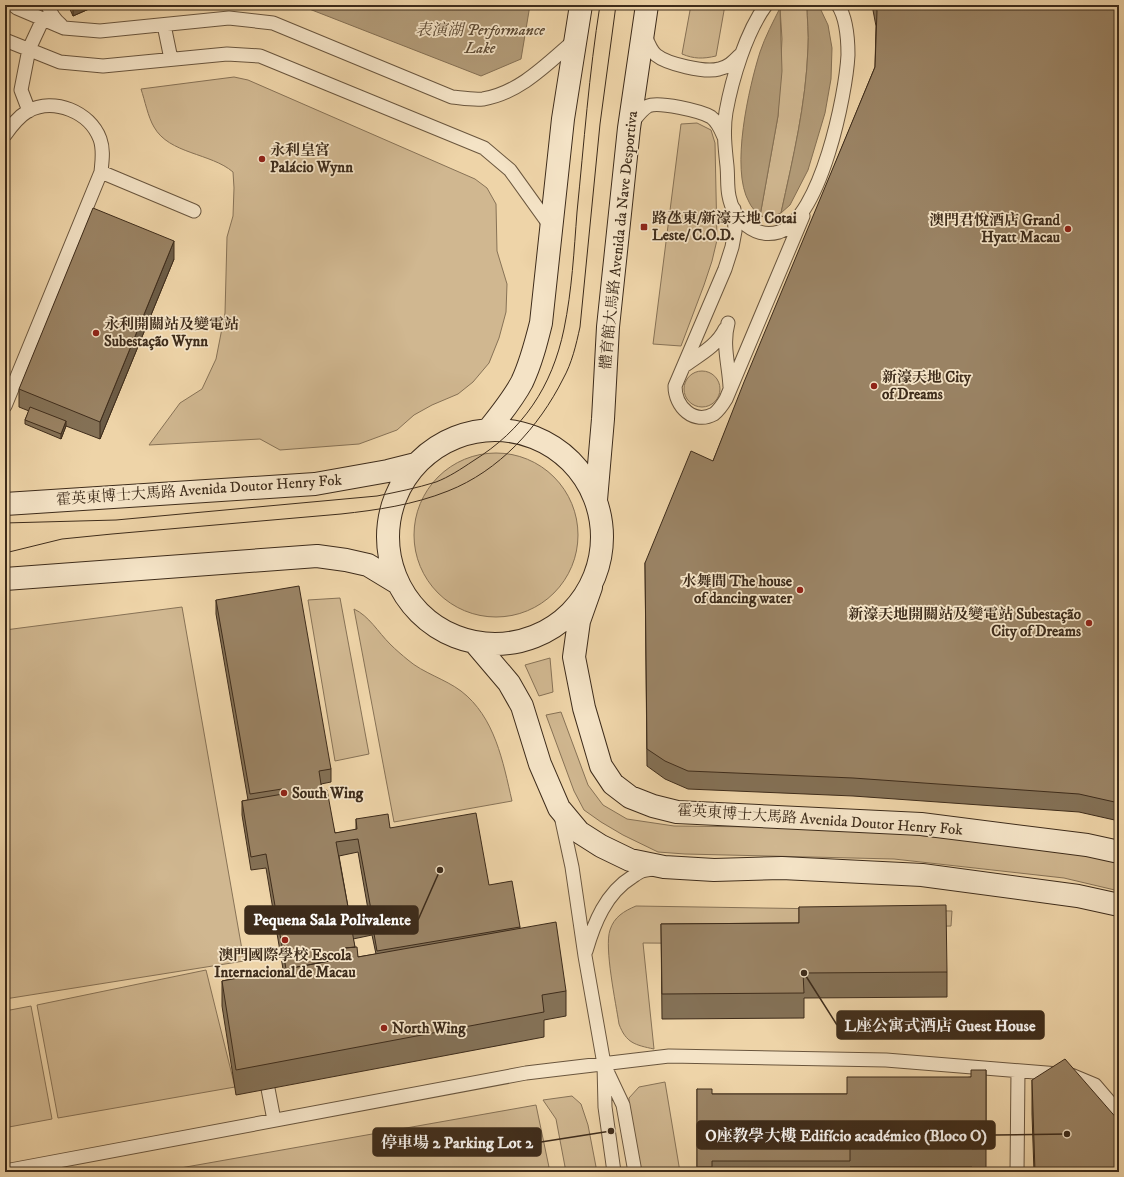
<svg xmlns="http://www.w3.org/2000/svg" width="1124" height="1177" viewBox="0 0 1124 1177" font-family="'IM FELL DW Pica','Noto Serif SC',serif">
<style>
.green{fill:#d0b790;stroke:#877256}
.water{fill:#b29b78;stroke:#846f53}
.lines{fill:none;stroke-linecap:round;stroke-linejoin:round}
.lane-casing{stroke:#6a563e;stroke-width:15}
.secondary-casing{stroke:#3e2c1b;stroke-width:24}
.lane{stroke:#f4e3c6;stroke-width:13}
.secondary{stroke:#f4e3c6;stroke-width:22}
.tram{stroke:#3e2c1b;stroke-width:1}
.wall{fill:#847156;stroke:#3e2c1b;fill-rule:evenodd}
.shaded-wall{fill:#6c5c46;stroke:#3e2c1b}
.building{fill:#9a8364;stroke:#3e2c1b;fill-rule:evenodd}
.poi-dot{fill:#8f2418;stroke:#f4e3c6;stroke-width:1.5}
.labels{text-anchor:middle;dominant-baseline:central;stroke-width:3.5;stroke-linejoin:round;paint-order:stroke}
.poi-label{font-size:15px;font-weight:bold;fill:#3e2c1b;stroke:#f4e3c6;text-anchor:start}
.street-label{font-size:15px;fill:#3e2c1b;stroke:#f4e3c6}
.water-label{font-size:16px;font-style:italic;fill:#5b4832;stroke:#f4e3c6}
.leader{fill:none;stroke:#3e2c1b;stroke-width:1.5}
.callout-dot{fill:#3e2c1b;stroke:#f4e3c6;stroke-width:1.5}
.callout{fill:#3e2c1b;stroke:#3e2c1b;stroke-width:1.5}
.callout-label{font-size:16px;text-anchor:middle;font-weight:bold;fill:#fff}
</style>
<rect width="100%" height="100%" fill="#eed4a8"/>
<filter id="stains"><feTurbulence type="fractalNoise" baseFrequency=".005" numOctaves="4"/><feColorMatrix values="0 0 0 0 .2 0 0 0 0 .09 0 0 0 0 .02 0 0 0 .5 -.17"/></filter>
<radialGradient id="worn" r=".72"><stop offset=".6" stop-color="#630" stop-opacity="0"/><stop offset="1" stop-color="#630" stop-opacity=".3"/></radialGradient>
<path class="green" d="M 691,5 L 725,5 L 716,56 C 703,59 694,59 682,54 Z
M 783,5 L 807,5 C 807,19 809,34 808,48 C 806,104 793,158 781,213 L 773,216 L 766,217 L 760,216 L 778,116 L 782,39 L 780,8 Z
M 234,77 L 248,80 L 475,179 L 487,188 L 496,204 L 497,251 L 507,284 L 506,312 L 499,338 L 489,363 L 473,382 L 458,394 L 432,405 L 414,415 L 397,430 L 359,444 L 280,450 L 260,439 L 149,445 L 180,403 L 202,389 L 216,359 L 225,313 L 227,237 L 233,216 L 234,188 L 233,172 C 211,153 169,154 154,127 C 148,117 145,101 141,89 Z
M 697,123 L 711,130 L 715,143 L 717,240 L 712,261 L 704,285 L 681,346 L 653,344 L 681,124 Z
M684 389a18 18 0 1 1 36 0a18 18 0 1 1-36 0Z
M414 535a82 82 0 1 1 164 0a82 82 0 1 1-164 0Z
M 340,598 L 369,754 L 335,761 L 308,600 Z
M 182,607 L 244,961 L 5,999 L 5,630 Z
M 354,609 C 369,616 378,632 390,644 C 396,650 402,655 408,660 C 423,673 445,679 461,691 C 495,717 503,762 512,801 L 394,822 Z
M 550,658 L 553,692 L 539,696 L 525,665 Z
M 561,712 L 588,785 L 603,805 L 627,819 L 674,826 L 849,828 L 1068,851 L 1119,862 L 1119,891 L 1064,878 L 894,859 L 685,854 L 658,852 L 623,835 L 601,822 L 584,810 L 574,791 L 546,715 Z
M 636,906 L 952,911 L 951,926 L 789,929 L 789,944 L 643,943 L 654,1049 C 635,1045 626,1043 619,1024 C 616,1004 604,947 610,930 C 614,917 624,911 636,906 Z
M 206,970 L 235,1087 L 58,1118 L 37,1005 Z
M 31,1006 L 52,1119 L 9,1127 L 5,1107 L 5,1011 Z
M 665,1082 L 680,1172 L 640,1172 L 629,1110 L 629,1098 L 639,1087 Z
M 572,1096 L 581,1104 L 588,1125 L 597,1172 L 566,1172 L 556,1119 L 543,1100 Z
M 536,1105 L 550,1172 L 170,1172 L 169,1170 Z"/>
<path class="water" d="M 299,5 L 530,5 L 521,59 L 481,76 Z
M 807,5 L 816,5 L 820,8 L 828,25 L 832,48 L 831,79 L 825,113 L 808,170 L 790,205 L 781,213 C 793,158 806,104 808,48 C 809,34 807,19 807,5 Z
M 780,8 L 782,71 L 778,116 L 760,216 C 756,212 751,207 749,202 C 730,169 749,87 760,52 C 765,37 773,22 780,8 Z"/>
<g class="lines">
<g class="lane-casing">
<path id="lane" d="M 13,5 L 17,8 L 64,28 L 100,31 L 229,18 L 273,23 L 452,97 C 462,98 473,100 483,99 C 520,93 548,63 575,40
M 48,5 C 50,13 54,19 61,25
M 766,5 C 746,32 732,79 726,112 C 723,130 725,148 727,166 C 728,176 727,187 729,196 C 733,219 755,239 779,232 C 821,218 846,94 848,55 C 848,39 847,19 838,5
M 164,25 L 171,59
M 644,33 C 647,40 650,50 656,55 C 667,64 705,73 719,69 C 729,67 734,61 741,54
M 5,40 L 60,62 L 103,66 L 227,54 L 260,56 L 484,148 L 510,170 L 551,227
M 29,111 L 21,90 L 29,49 L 43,19
M 631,124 C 636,118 641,110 648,106 C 658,101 701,111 711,117 C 718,122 721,130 724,137
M 5,135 C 12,125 18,117 28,111 C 54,97 90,112 100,139 C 104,150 102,161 101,172 L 5,406
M 101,172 L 194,211
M 734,209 L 735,231 L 732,247 L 725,269 L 675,386 C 675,407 694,425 714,414 C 719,410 723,404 726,399 L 803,216
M 728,323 C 722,345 729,365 730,387
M 684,366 C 699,355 717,346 725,329
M 561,816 L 572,867 L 585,956 L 604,1064 L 605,1107 L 614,1172
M 586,951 C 594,923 606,893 632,877 C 635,875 639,872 642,871 C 646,870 651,869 655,869
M 606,1069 L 623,1105 L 635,1172
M 265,1073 L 274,1120
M 5,1171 L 526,1073 L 669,1056 L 886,1060 L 1071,1075 L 1095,1085 L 1119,1113
M 1017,1172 L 1018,1071"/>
</g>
<g class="secondary-casing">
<path id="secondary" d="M388 537a107 107 0 1 1 214 0a107 107 0 1 1-214 0Z
M 488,430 C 500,415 513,399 522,382 C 531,363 536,343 541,323 L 563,119 L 581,5
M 596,500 L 603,419 L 608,327 L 629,128 L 647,5
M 5,504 L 315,484 L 388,471 L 416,464
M 5,579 L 317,556 L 346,560 L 368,565 L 396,582
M 591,587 L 579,621 L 574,657 L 584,708 L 601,766 L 613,784 L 630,797 L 653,806 L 677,812 L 921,824 L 1087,845 L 1119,852
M 475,643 L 509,683 L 522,706 L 540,764 L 559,808 L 579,832 L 601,846 L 630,860 L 664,867 L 714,870 L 782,868 L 922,875 L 1078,896 L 1119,905"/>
</g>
<use href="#lane" class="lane"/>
<use href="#secondary" class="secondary"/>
<path class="tram" d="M 5,523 L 116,520 L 377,496 C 397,492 417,488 436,482 C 449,477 461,469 473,461 C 523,430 552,387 564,329 C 572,290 574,251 577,212 C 584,143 589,74 600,5
M 5,553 L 62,539 L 112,534 L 341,514 C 377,510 413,505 448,491 C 499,471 539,427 563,379 C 572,363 576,345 580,327 L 600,124 L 616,5"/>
</g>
<path class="wall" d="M 68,5 L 98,5 L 73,16 Z
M 872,5 L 1115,5 L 1119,9 L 1119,821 L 1079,812 L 853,796 L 688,789 L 665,779 L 647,766 L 645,563 L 713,461 L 875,67 L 876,26 Z
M 174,259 L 100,439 L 66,426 L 61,439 L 25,424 L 25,420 L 29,411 L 19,407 L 19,389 Z
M 216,600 L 331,769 L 331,782 L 321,784 L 322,791 L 335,833 L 356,830 L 356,819 L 390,828 L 489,885 L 520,927 L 520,928 L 566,991 L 566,1016 L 544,1020 L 544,1037 L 236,1095 L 222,1006 L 222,981 L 283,969 L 266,868 L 251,870 L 242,815 L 242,801 L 248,800 L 216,614 ZM 358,852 L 369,915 L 350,918 L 339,856 ZM 372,935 L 376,954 L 358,957 L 355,947 L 353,939 Z
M 799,907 L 947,972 L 947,997 L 804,998 L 804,1018 L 662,1019 L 661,924 L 799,923 Z
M 986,1070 L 986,1172 L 972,1172 L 972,1167 L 850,1167 L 850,1172 L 697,1172 L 697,1089 L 712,1094 L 847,1094 L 971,1077 Z
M 1032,1080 L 1119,1172 L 1034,1172 L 1032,1114 Z"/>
<path class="shaded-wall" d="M 73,5 L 98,5 L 73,16 Z
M 174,241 L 174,259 L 100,439 L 100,422 Z
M 66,421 L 66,426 L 61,439 L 61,434 Z"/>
<path class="building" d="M 876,5 L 1115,5 L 1119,9 L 1119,803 L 1079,794 L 853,778 L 688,771 L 665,761 L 647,749 L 645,563 L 691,451 L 713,461 L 744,382 L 875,67 L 877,11 Z
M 93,208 L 174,241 L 100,422 L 19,389 Z
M 30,407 L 66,421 L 61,434 L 25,420 Z
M 299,586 L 331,769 L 319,771 L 322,791 L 327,790 L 335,833 L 357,829 L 356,819 L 388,814 L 390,828 L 476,813 L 489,885 L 512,881 L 520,927 L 377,951 L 372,922 L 351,925 L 355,947 L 345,948 L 345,958 L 286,969 L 266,854 L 251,857 L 242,801 L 283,794 L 282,789 L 250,794 L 216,600 ZM 358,839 L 372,915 L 350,918 L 336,842 Z
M 946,905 L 947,972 L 803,973 L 804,993 L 662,994 L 661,924 L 799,923 L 799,907 Z
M 556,922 L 566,991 L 542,995 L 544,1012 L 236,1070 L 222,981 L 346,958 L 345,948 L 357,947 L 358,957 Z
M 1065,1059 L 1119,1121 L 1119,1172 L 1035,1172 L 1032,1080 Z
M 971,1070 L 986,1070 L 986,1148 L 972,1149 L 972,1142 L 850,1142 L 850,1161 L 712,1161 L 712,1167 L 697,1167 L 697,1089 L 712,1089 L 712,1094 L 847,1094 L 847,1077 L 971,1077 Z"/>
<g class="poi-dot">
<circle cx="262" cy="159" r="4"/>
<rect x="640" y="223" width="8" height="8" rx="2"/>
<circle cx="1068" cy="229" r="4"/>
<circle cx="96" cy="333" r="4"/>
<circle cx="874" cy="386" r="4"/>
<circle cx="800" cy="590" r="4"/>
<circle cx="1089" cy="623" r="4"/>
<circle cx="284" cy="793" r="4"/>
<circle cx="285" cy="940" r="4"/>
<circle cx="384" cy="1028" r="4"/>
</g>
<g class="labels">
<g class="poi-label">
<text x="270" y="150">永利皇宮<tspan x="270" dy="17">Palácio Wynn</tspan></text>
<text x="652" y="218">路氹東/新濠天地 Cotai<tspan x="652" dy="17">Leste/ C.O.D.</tspan></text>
<text x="1060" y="220" text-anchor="end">澳門君悅酒店 Grand<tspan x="1060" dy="17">Hyatt Macau</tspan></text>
<text x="104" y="324">永利開關站及變電站<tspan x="104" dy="17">Subestação Wynn</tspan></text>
<text x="882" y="377">新濠天地 City<tspan x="882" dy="17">of Dreams</tspan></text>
<text x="792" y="581" text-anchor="end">水舞間 The house<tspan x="792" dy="17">of dancing water</tspan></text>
<text x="1081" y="614" text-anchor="end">新濠天地開關站及變電站 Subestação<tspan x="1081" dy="17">City of Dreams</tspan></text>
<text x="292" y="793">South Wing</text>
<text x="285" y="955" text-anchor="middle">澳門國際學校 Escola<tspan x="285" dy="17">Internacional de Macau</tspan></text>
<text x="392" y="1028">North Wing</text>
</g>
<g class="street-label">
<text transform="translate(619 240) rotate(-84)">體育館大馬路 Avenida da Nave Desportiva</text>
<text transform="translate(199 490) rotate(-4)">霍英東博士大馬路 Avenida Doutor Henry Fok</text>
<text transform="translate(820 820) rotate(4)">霍英東博士大馬路 Avenida Doutor Henry Fok</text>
</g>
<g class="water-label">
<text x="480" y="30">表演湖 Performance<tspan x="480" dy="18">Lake</tspan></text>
</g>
</g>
<path class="leader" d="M440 870L418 920M804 973L837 1025M1067 1134L995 1135M611 1131L541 1142"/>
<g class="callout-dot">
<circle cx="440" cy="870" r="4"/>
<circle cx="804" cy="973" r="4"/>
<circle cx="1067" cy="1134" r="4"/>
<circle cx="611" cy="1131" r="4"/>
</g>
<g class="callout">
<rect x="245" y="906" width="173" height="28" rx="4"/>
<rect x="837" y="1011" width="207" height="28" rx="4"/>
<rect x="697" y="1121" width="298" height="28" rx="4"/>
<rect x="373" y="1128" width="168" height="28" rx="4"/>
</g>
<g class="callout-label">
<text x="332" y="925">Pequena Sala Polivalente</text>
<text x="940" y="1031">L座公寓式酒店 Guest House</text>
<text x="846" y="1141">O座教學大樓 Edifício académico (Bloco O)</text>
<text x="457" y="1148">停車場 2 Parking Lot 2</text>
</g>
<rect width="1124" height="1177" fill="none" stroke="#eed4a8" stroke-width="20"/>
<rect x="6" y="6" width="1112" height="1165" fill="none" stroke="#3e2c1b" stroke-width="2"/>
<rect x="10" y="10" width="1104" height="1157" fill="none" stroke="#3e2c1b"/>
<rect width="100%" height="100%" filter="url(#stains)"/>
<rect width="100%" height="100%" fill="url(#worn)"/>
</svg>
